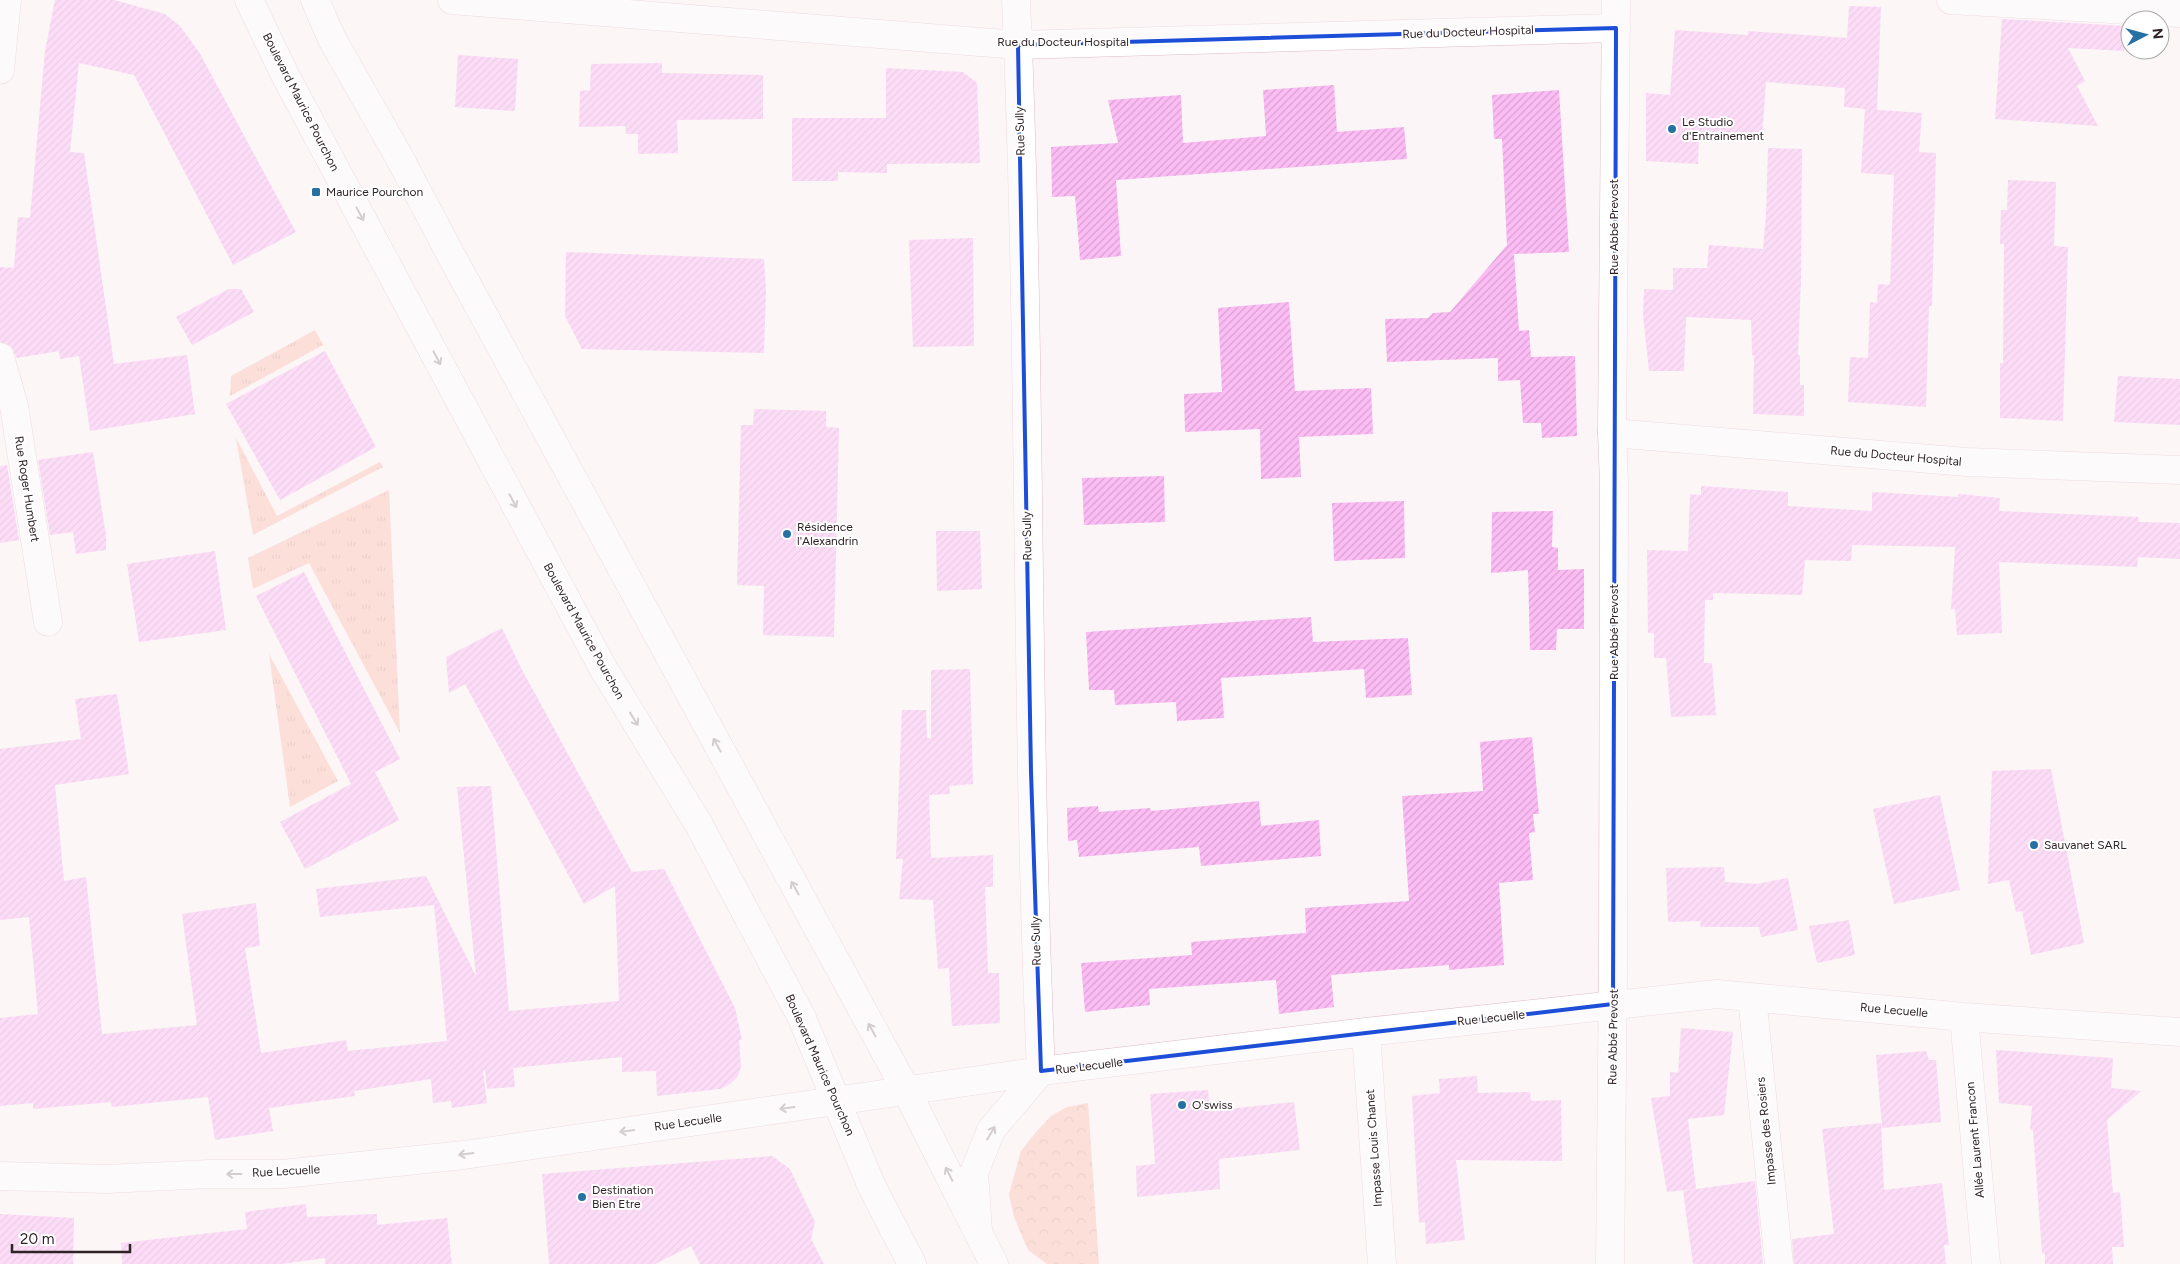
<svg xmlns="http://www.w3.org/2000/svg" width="2180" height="1264" viewBox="0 0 2180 1264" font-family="Figtree,sans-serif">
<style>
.grass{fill:url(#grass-tufts)}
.park{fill:url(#park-crowns)}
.building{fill:url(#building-hatch)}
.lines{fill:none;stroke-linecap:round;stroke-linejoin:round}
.minor-casing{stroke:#debcc9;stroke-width:29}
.tertiary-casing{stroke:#debcc9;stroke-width:29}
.primary-casing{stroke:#debcc9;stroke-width:29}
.minor{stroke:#fff;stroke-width:28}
.tertiary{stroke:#fff;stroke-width:28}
.primary{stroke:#fff;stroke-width:28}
.oneway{stroke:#a29c9e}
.marked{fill:none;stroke:#1d4ed8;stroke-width:4;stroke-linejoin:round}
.poi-dot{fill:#2770a4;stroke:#fff;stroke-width:2}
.labels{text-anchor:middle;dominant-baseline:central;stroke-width:4;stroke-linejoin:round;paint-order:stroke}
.street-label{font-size:12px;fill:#302328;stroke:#fff}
.poi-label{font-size:12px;fill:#302328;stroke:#fff;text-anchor:start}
</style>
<defs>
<pattern id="grass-tufts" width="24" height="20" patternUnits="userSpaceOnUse" patternTransform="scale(1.25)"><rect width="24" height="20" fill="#fec3b3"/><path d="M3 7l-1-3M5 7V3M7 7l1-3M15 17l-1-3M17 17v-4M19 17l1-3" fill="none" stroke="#daa79a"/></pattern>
<pattern id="park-crowns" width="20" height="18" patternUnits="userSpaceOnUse" patternTransform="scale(1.25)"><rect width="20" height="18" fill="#fec3b3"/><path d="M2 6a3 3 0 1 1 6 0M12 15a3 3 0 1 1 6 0" fill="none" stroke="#daa79a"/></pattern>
<pattern id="building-hatch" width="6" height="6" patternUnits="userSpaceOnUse" patternTransform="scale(1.25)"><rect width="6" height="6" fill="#fcbcf4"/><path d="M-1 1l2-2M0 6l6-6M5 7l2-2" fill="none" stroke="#d8a1d1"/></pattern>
</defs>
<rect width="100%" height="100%" fill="#fcf5f7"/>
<path class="grass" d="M 315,330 L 323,345 L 230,396 L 231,376 Z
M 236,438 L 277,516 L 380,462 L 383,467 L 253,535 Z
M 389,490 L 400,733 L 309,563 L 253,589 L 248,558 Z
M 269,654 L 338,781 L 290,807 Z"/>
<path class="park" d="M 1088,1103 L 1099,1264 L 1047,1264 L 1028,1250 L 1014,1217 L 1009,1194 L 1021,1151 L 1036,1132 L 1051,1116 L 1067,1107 Z"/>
<path class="building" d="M 55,0 L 114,0 L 165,14 L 180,26 L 199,52 L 296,232 L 233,265 L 134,75 L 79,63 L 70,152 L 84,153 L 114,364 L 187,355 L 195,414 L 90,431 L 79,356 L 60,359 L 59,351 L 17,358 L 11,346 L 0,342 L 0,267 L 14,268 L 18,217 L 30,218 L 45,51 Z
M 1849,6 L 1881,7 L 1877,110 L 1844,107 L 1845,88 L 1766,82 L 1762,138 L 1699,135 L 1698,164 L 1646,161 L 1646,93 L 1670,95 L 1675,30 L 1748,35 L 1748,31 L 1847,38 Z
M 2002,19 L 2126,26 L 2124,51 L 2068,48 L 2085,81 L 2077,86 L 2098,126 L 1995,119 Z
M 458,55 L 518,59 L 515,111 L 455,107 Z
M 662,63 L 662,73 L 763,75 L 763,119 L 677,120 L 678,153 L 638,154 L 638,134 L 626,134 L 625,126 L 579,127 L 580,91 L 590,90 L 591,64 Z
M 886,68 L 963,72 L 977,83 L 980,163 L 887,164 L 887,173 L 838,172 L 838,181 L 792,181 L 792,118 L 886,118 Z
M 1334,85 L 1337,132 L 1404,127 L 1407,159 L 1116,180 L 1121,256 L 1080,260 L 1075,196 L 1052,197 L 1051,147 L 1118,143 L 1108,100 L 1181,95 L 1183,143 L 1266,136 L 1263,90 Z
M 1559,90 L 1569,252 L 1514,254 L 1519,331 L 1529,330 L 1531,357 L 1575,356 L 1577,436 L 1542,438 L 1541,423 L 1523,423 L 1520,380 L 1498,381 L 1498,358 L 1387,362 L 1385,319 L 1428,318 L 1433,313 L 1450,312 L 1507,245 L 1502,139 L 1494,139 L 1492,95 Z
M 1865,109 L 1922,113 L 1919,152 L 1936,153 L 1932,306 L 1929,306 L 1926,407 L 1848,402 L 1850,357 L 1868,358 L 1870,302 L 1877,303 L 1878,284 L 1890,285 L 1894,175 L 1861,173 Z
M 1768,148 L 1802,149 L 1801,280 L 1798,355 L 1800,355 L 1800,385 L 1804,385 L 1804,416 L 1753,414 L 1754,355 L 1752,355 L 1751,320 L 1686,317 L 1684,371 L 1649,371 L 1643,315 L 1644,289 L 1673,290 L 1673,268 L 1707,268 L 1709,245 L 1763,249 L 1766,215 Z
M 2008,180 L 2056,182 L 2054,246 L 2068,247 L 2063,421 L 2000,418 L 2000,363 L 2003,363 L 2004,244 L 2000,244 L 2001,210 L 2007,210 Z
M 973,238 L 974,346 L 913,347 L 909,240 Z
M 566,252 L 764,259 L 766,290 L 764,353 L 582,349 L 565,316 Z
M 229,289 L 241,289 L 254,312 L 192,345 L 176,317 Z
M 1289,302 L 1295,391 L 1371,388 L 1373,434 L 1299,437 L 1301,477 L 1261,479 L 1260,429 L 1185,432 L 1184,394 L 1222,392 L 1218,308 Z
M 325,351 L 376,447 L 280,500 L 226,404 Z
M 2118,376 L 2180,379 L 2180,425 L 2114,422 Z
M 754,409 L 826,411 L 826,427 L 839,428 L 834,637 L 763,635 L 764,586 L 737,585 L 741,425 L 753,425 Z
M 93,452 L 106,536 L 106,550 L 76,554 L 73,532 L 50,535 L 38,460 Z
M 7,465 L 19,540 L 0,543 L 0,466 Z
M 1164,476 L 1165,522 L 1084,525 L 1082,478 Z
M 1701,486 L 1788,492 L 1788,506 L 1872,511 L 1872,492 L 1958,497 L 1958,494 L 2000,498 L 1999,511 L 2138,517 L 2139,522 L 2180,523 L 2180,559 L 2138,557 L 2137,567 L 1999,562 L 2002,633 L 1957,635 L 1955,609 L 1951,609 L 1955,547 L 1852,545 L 1851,561 L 1805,560 L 1802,595 L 1713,593 L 1713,600 L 1705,600 L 1704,663 L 1712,663 L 1716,715 L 1671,717 L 1666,658 L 1654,658 L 1654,633 L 1648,633 L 1647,550 L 1688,551 L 1690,494 L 1701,495 Z
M 1404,501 L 1405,558 L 1334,561 L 1332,503 Z
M 1553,511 L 1552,547 L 1558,548 L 1558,570 L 1584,569 L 1584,629 L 1557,629 L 1556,650 L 1530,650 L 1528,570 L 1491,573 L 1492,512 Z
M 936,531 L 980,531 L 982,589 L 937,591 Z
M 215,551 L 226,630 L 139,642 L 127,564 Z
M 304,572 L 400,759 L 375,772 L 399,820 L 305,869 L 280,822 L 351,784 L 256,596 Z
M 1311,617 L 1313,642 L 1408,638 L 1412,695 L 1366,698 L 1364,669 L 1221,678 L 1224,718 L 1177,721 L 1176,702 L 1115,705 L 1114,690 L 1089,690 L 1086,632 Z
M 502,628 L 520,666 L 632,872 L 664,869 L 735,1008 L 742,1040 L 739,1040 L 741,1066 L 738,1076 L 730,1084 L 720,1089 L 657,1096 L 656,1071 L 622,1072 L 622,1057 L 513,1068 L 515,1087 L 487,1089 L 485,1070 L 483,1071 L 487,1103 L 452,1108 L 451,1101 L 433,1103 L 431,1079 L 354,1091 L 355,1096 L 269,1108 L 273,1131 L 215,1140 L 208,1097 L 112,1107 L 111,1102 L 33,1109 L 33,1103 L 0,1106 L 0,1018 L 38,1014 L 29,917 L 0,920 L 0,749 L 81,739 L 75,699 L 117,694 L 129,774 L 55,785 L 64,881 L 86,877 L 102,1034 L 197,1025 L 182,914 L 256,903 L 260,946 L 245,948 L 261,1053 L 346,1040 L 348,1051 L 447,1041 L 434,905 L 320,917 L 316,889 L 426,876 L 476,976 L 457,787 L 491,786 L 509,1011 L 619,1001 L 615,886 L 584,904 L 465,684 L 449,693 L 446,657 Z
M 970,669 L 973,784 L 949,786 L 950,794 L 929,795 L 931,858 L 993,855 L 993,887 L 985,887 L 988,973 L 999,973 L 1000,1023 L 952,1026 L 949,968 L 938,969 L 933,900 L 899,899 L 903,859 L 896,859 L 902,710 L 926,710 L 927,738 L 931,738 L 931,670 Z
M 1532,737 L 1539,814 L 1533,814 L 1535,832 L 1529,833 L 1533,880 L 1499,883 L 1504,965 L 1449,970 L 1449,965 L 1331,975 L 1334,1007 L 1279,1014 L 1276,980 L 1149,989 L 1150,1005 L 1085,1012 L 1081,963 L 1192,955 L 1191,942 L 1306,933 L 1305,908 L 1409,901 L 1402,796 L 1483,791 L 1480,742 Z
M 2051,769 L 2084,943 L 2031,955 L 2022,911 L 2016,912 L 2009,880 L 1988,884 L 1992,771 Z
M 1940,795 L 1960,890 L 1894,904 L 1873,809 Z
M 1259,801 L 1261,826 L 1319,820 L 1321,856 L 1201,866 L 1199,847 L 1079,857 L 1077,840 L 1068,841 L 1067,808 L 1098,806 L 1099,812 L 1150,808 L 1151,811 Z
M 1724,867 L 1725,882 L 1757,884 L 1788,878 L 1798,930 L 1761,937 L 1759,927 L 1700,927 L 1701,921 L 1668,922 L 1666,868 Z
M 1849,920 L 1855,955 L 1817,963 L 1809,926 Z
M 1681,1028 L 1733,1032 L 1724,1115 L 1688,1119 L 1696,1189 L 1755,1181 L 1763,1264 L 1693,1264 L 1683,1191 L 1694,1189 L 1667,1192 L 1651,1098 L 1670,1096 L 1670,1072 L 1678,1073 Z
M 1996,1050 L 2113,1058 L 2111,1088 L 2141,1091 L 2107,1120 L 2113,1193 L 2120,1192 L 2124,1247 L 2112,1247 L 2113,1264 L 2045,1264 L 2045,1254 L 2042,1253 L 2033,1130 L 2030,1130 L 2032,1106 L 1999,1103 Z
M 1926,1051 L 1929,1060 L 1936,1060 L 1941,1122 L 1882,1128 L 1876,1055 Z
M 1477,1076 L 1478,1093 L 1530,1092 L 1531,1101 L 1561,1100 L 1562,1161 L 1456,1160 L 1465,1240 L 1426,1244 L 1425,1222 L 1419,1223 L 1412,1096 L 1440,1093 L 1439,1079 Z
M 1208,1090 L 1210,1111 L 1294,1102 L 1300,1150 L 1219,1159 L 1220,1189 L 1137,1197 L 1136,1166 L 1155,1164 L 1150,1094 Z
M 1881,1123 L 1884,1190 L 1942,1183 L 1949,1245 L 1944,1245 L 1946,1264 L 1794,1264 L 1792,1239 L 1834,1234 L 1822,1129 Z
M 772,1156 L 790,1169 L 815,1222 L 811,1239 L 824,1264 L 700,1264 L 691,1246 L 655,1264 L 549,1264 L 542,1174 Z
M 306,1204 L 307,1217 L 377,1214 L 377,1225 L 447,1218 L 452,1264 L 325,1264 L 325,1258 L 281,1264 L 122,1264 L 121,1243 L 247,1229 L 245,1212 Z
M 0,1214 L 74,1218 L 73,1264 L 0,1264 Z"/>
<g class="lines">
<g class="minor-casing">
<path id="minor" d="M 452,0 L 1018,45 L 1616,28
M 1951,0 L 2180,13
M 0,70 L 7,0
M 0,357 L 14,406 L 48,622
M 1612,433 L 1967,462 L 2180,470
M 1752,997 L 1779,1264
M 1964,1017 L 1986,1264
M 1366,1032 L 1382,1264
M 0,1176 L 106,1179 L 210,1174 L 283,1174 L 464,1155 L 1041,1071 L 1366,1032 L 1717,994 L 1964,1017 L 2180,1032
M 978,1231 L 974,1173 L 991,1130 L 1041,1071 C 1025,714 1032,357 1016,0"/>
</g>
<g class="tertiary-casing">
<path id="tertiary" d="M 1610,1264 L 1613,970 L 1614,482 L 1612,433 L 1616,0"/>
</g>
<g class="primary-casing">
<path id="primary" d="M 249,0 L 286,77 L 603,668 L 698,823 L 801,1016 L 872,1187 L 912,1264
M 315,0 L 332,39 L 398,155 L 452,257 L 906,1090 L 994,1264"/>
</g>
<use href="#minor" class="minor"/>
<use href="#tertiary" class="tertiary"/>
<use href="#primary" class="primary"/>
</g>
<defs><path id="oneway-shaft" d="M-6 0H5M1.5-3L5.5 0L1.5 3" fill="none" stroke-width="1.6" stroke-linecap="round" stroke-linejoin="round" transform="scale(1.25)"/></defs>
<g class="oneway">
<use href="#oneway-shaft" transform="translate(360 214) rotate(62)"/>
<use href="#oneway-shaft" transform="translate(437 358) rotate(62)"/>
<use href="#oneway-shaft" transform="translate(513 501) rotate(62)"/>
<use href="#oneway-shaft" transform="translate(634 719) rotate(58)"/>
<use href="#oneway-shaft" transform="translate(717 745) rotate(-119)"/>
<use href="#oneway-shaft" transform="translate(795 888) rotate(-119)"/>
<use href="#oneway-shaft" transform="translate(872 1030) rotate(-119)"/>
<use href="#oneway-shaft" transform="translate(787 1108) rotate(172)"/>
<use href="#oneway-shaft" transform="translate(627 1131) rotate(172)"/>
<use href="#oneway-shaft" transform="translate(991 1133) rotate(-59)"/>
<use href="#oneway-shaft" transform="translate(466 1154) rotate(173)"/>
<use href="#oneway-shaft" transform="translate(234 1174) rotate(180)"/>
<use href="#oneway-shaft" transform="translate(949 1174) rotate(-117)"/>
</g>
<path d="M0 0H2180V1264H0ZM 1616,28 L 1613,1004 L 1041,1071 L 1031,772 L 1018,45 Z" fill="#fcf5f7" fill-opacity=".55" fill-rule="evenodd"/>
<path class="marked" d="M 1616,28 L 1613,1004 L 1041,1071 L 1031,772 L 1018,45 Z"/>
<g class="poi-dot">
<circle cx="1672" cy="129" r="5"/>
<rect x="311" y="187" width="10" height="10" rx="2.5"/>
<circle cx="787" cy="534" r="5"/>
<circle cx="2034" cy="845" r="5"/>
<circle cx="1182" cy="1105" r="5"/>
<circle cx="582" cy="1197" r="5"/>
</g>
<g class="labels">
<g class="street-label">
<text transform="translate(1468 32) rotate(-2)">Rue du Docteur Hospital</text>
<text x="1063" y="42">Rue du Docteur Hospital</text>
<text transform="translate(301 102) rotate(63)">Boulevard Maurice Pourchon</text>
<text transform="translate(1020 131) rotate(-92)">Rue Sully</text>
<text transform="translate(1614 227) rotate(-90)">Rue Abbé Prevost</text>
<text transform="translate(1896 456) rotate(5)">Rue du Docteur Hospital</text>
<text transform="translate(27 489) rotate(81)">Rue Roger Humbert</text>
<text transform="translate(1027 536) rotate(-91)">Rue Sully</text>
<text transform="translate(584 631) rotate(61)">Boulevard Maurice Pourchon</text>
<text transform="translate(1614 632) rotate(-90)">Rue Abbé Prevost</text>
<text transform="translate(1036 941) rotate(-92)">Rue Sully</text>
<text transform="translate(1894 1010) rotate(5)">Rue Lecuelle</text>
<text transform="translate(1491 1018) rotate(-6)">Rue Lecuelle</text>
<text transform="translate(1613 1037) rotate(-89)">Rue Abbé Prevost</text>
<text transform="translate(820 1065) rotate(66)">Boulevard Maurice Pourchon</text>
<text transform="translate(1089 1066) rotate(-7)">Rue Lecuelle</text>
<text transform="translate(688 1122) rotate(-8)">Rue Lecuelle</text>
<text transform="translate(1766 1131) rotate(-96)">Impasse des Rosiers</text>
<text transform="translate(1975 1140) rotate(-95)">Allée Laurent Francon</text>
<text transform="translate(1374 1148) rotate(-94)">Impasse Louis Chanet</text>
<text transform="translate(286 1171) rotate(-3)">Rue Lecuelle</text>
</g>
<g class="poi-label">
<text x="1682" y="122">Le Studio<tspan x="1682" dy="14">d'Entrainement</tspan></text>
<text x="326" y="192">Maurice Pourchon</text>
<text x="797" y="527">Résidence<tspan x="797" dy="14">l'Alexandrin</tspan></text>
<text x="2044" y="845">Sauvanet SARL</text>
<text x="1192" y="1105">O'swiss</text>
<text x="592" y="1190">Destination<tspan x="592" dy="14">Bien Etre</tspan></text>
</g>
</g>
<g transform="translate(2145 35) rotate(84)"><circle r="24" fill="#ffffff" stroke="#aca7a9"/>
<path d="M0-4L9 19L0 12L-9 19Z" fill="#2770a4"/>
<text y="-8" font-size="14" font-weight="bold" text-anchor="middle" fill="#302328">N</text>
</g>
<path d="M12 1244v8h118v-8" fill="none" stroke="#302328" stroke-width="2.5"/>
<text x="20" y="1244" font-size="15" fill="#302328" stroke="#ffffff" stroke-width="4" paint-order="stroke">20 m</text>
</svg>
